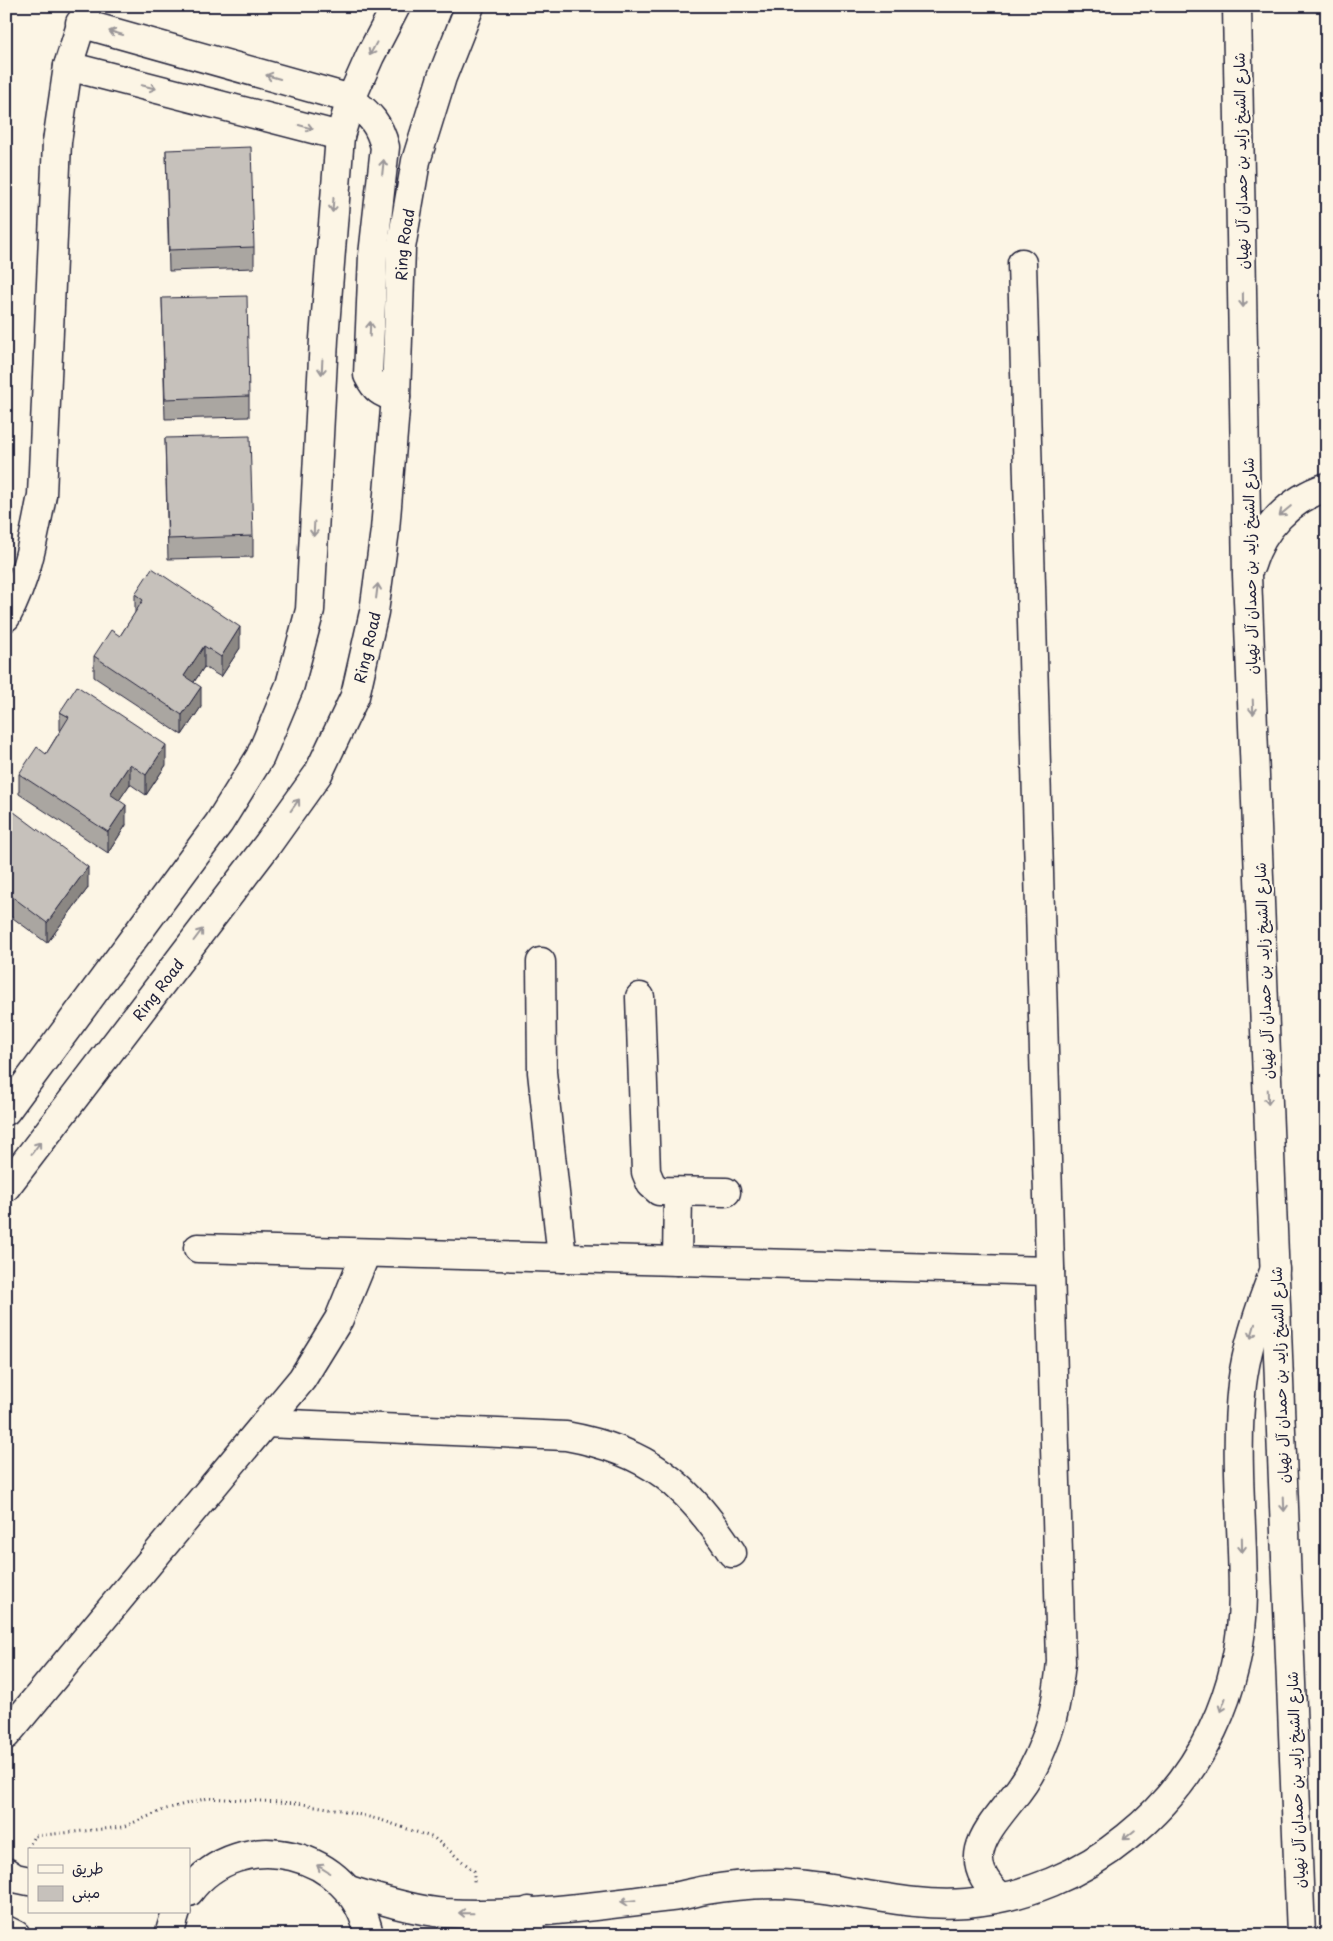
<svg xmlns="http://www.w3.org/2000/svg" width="1333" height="1941" viewBox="0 0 1333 1941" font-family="'Playpen Sans','Playpen Sans Arabic',sans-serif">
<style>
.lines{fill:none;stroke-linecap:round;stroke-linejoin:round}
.minor-casing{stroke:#22223b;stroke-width:31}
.major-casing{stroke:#22223b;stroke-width:31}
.path{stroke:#22223b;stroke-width:3;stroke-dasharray:1 4;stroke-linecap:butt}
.minor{stroke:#fcf5e5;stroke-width:28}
.major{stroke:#fcf5e5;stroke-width:28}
.wall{fill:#aaa6a1;stroke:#22223b}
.shaded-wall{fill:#8b8783;stroke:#22223b}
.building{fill:#c6c1bb;stroke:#22223b}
.oneway{stroke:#9a9698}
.labels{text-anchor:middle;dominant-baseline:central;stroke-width:4;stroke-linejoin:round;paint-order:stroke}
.street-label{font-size:15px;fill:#22223b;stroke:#fcf5e5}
</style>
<rect width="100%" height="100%" fill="#fcf5e5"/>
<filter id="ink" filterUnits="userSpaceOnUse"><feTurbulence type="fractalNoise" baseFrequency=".02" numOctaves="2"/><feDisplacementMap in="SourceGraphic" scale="10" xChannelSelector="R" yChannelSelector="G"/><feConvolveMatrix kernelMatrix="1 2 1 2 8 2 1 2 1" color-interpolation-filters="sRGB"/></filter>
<g filter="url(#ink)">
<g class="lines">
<g class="minor-casing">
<g id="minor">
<path d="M 80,23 L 351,99 C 370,115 379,123 385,147 L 373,255 L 368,375 C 375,389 381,394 396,397"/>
<path d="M 68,66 L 340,136"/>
<path d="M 6,617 C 27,579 34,537 42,495 L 57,142 L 68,66 L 87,6"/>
<path d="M 541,962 L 542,1072 L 562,1258"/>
<path d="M 640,997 L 646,1172 L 651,1184 L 659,1191 L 726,1192"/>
<path d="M 6,1111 L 219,823 L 260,757 L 290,685 L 310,610 L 324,339 L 340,136 L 351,99 L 370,56 L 396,6"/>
<path id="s1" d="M 6,1187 L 268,844 L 318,774 L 355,696 L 374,612 L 385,530 L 396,397 L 401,248 L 416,161 L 442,77 L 470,6"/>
<path d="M 198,1248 L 1050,1271"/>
<path d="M 677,1261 L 678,1192"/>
<path d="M 266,1423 L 566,1436 C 649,1451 687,1484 732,1553"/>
<path d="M 6,1735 L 302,1379 L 339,1319 L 366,1253"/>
<path d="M 6,1872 L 15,1878 L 29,1881"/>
<path d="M 349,1890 C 380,1900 413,1910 445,1913 C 517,1918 600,1905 671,1897 C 683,1896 694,1892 706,1890 C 729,1886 753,1884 776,1884 C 841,1885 901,1908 966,1903 C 1025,1898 1082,1874 1127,1837 C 1201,1778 1242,1691 1243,1596 C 1243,1526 1234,1454 1242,1384 C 1247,1344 1260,1306 1275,1269"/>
<path d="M 189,1892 C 240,1823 353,1851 369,1935"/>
<path d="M 1001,1897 C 959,1861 985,1833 1011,1800 C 1024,1785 1035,1766 1042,1748 C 1054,1720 1058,1692 1061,1662 L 1022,263"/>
<path d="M 529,1911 L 530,1935"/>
<path d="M 6,1930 L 16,1935"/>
<path d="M 169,1935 L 176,1912"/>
</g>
</g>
<g class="major-casing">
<path id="major" d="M 1237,6 L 1247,575 L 1301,1935
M 1251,565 C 1262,528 1290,499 1327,487"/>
</g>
<path class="path" d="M 28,1848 L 34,1836 L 123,1827 L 166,1809 L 208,1798 L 296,1803 L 341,1810 L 381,1820 L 434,1838 L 474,1871 L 474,1882"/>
<use href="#minor" class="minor"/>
<use href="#major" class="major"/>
</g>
<path class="wall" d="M 166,150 L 254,247 L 254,268 L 169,271 Z
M 162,298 L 249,396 L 249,417 L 165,419 Z
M 165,438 L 253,536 L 253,557 L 168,559 Z
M 135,594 L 240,648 L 221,677 L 204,667 L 194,682 L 201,707 L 182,735 L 94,677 L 94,656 L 120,636 L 135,613 Z
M 60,712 L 166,765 L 146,795 L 130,784 L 119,800 L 126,825 L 108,853 L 19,794 L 19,774 L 46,754 L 60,731 Z
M 6,822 L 88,888 L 47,943 L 6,913 Z"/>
<path class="shaded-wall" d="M 240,627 L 240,648 L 221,677 L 221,657 Z
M 204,646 L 204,667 L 184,697 L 184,676 Z
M 201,687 L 201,707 L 182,735 L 182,715 Z
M 166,745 L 166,765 L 146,795 L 146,775 Z
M 130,764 L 130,784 L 110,814 L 110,794 Z
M 126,805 L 126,825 L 108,853 L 108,832 Z
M 88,867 L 88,888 L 47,943 L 47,923 Z"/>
<path class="building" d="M 251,147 L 254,247 L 169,250 L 166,150 Z
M 247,296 L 249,396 L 165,399 L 162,298 Z
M 250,436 L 253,536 L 168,539 L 165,438 Z
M 152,568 L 240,627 L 221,657 L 204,646 L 184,676 L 201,687 L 182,715 L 94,656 L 111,630 L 120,636 L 143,600 L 135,594 Z
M 77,686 L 166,745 L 146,775 L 130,764 L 110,794 L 126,805 L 108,832 L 19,774 L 37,747 L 46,754 L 69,717 L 60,712 Z
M 14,812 L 88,867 L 47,923 L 6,892 L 6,822 Z"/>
<defs><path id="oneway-shaft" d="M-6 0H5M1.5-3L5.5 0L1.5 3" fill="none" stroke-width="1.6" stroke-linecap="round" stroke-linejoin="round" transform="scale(1.25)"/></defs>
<g class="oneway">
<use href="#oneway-shaft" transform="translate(116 33) rotate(-164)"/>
<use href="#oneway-shaft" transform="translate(373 49) rotate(118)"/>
<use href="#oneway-shaft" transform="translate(273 77) rotate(-164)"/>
<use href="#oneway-shaft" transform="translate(149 87) rotate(14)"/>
<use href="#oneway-shaft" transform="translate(306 127) rotate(15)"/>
<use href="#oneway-shaft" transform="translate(383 167) rotate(-84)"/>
<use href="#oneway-shaft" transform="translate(333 205) rotate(94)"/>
<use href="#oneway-shaft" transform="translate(1243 300) rotate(89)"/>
<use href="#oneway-shaft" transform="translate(370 329) rotate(-88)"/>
<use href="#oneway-shaft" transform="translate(322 367) rotate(93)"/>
<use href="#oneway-shaft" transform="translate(1285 511) rotate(140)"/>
<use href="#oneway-shaft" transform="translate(314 529) rotate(93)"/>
<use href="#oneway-shaft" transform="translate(377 591) rotate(-83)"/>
<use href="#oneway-shaft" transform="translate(1253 707) rotate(88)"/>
<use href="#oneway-shaft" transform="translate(295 805) rotate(-54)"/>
<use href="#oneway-shaft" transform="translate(198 935) rotate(-53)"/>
<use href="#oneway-shaft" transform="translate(1268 1097) rotate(88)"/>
<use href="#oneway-shaft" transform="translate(36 1148) rotate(-53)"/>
<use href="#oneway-shaft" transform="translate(1253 1331) rotate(106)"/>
<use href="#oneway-shaft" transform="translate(1284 1504) rotate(88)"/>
<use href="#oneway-shaft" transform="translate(1242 1545) rotate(89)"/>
<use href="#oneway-shaft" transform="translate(1223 1705) rotate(110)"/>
<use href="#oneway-shaft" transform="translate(1129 1835) rotate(141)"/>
<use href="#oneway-shaft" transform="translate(323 1869) rotate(-148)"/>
<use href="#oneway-shaft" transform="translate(628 1901) rotate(174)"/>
<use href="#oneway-shaft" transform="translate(466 1913) rotate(-179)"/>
</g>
</g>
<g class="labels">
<g class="street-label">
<text transform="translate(1240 161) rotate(-91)">شارع الشيخ زايد بن حمدان آل نهيان</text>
<text stroke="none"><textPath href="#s1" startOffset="1059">Ring Road</textPath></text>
<text transform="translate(1249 566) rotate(-91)">شارع الشيخ زايد بن حمدان آل نهيان</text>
<text stroke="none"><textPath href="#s1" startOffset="654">Ring Road</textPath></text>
<text transform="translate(1263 971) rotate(-92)">شارع الشيخ زايد بن حمدان آل نهيان</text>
<text stroke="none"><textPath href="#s1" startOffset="249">Ring Road</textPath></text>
<text transform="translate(1279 1375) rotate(-92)">شارع الشيخ زايد بن حمدان آل نهيان</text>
<text transform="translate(1295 1780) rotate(-92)">شارع الشيخ زايد بن حمدان آل نهيان</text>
</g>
</g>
<rect width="1333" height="1941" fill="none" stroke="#fcf5e5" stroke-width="25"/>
<rect x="12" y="12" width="1308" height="1916" fill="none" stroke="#22223b" stroke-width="2" filter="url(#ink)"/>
<rect x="28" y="1848" width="162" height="65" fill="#fcf5e5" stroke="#a5a1a1"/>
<rect x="38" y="1865" width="25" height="8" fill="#fcf5e5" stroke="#a5a1a1"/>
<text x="72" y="1874" font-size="15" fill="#22223b">طريق</text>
<rect x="38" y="1886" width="25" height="15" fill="#c6c1bb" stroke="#a5a1a1"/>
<text x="72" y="1898" font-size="15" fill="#22223b">مبنى</text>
</svg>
